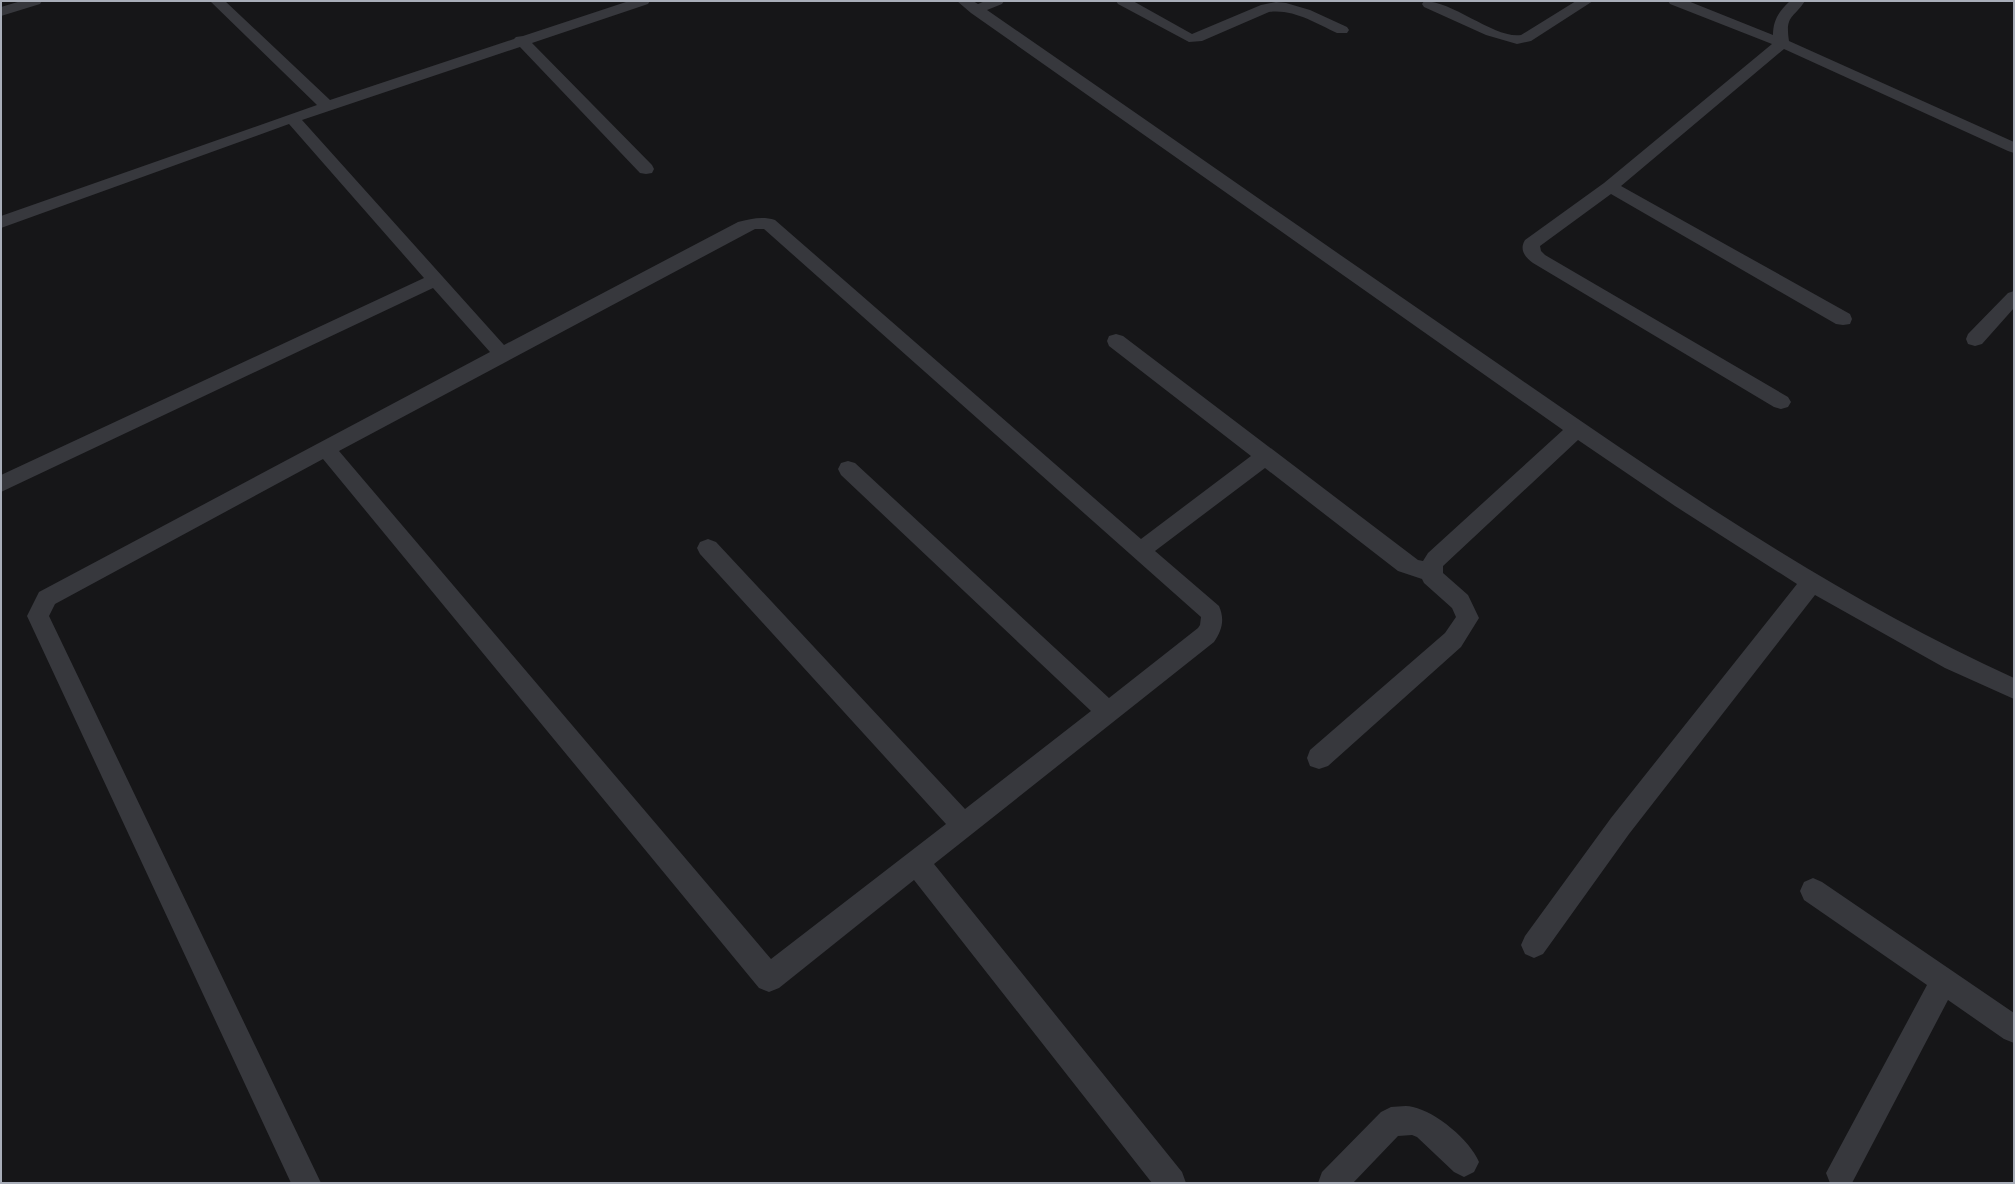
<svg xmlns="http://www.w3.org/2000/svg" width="2015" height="1184" viewBox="0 0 2015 1184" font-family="'Asap Condensed',sans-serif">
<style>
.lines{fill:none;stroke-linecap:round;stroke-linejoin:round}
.minor{fill:#37383d;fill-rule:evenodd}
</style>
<rect width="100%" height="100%" fill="#161618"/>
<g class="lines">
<path class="minor" d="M 21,1 L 42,1 L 40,4 L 1,16 L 1,7 Z
M 210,1 L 225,1 L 330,100 L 514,39 L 516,37 L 523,36 L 629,1 L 650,1 L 648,4 L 532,43 L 652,165 L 654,169 L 652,173 L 646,174 L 640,173 L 520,47 L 302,120 L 504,345 L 738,222 C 751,219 762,216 775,220 L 1141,539 L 1251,456 L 1109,346 L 1107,341 L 1109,336 L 1116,334 L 1123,336 L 1418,560 L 1423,561 L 1428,553 L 1563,430 L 971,13 L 957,1 L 973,1 L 978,4 L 985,1 L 1004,1 L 1002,4 L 987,10 C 1153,125 1318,240 1484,354 C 1654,472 1825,592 2014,678 L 2014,699 L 1945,668 L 1815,595 L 1629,834 L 1543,954 L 1534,958 L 1525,954 L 1521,945 L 1525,936 L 1611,818 L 1797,584 L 1675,506 L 1578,440 L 1443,566 L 1443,573 L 1468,595 L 1479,618 L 1461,647 L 1328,766 L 1319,769 L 1310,766 L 1307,758 L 1310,750 L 1445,633 L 1456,617 L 1452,608 L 1424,583 L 1422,579 L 1398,571 L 1265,468 L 1155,551 L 1219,606 C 1225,620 1222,630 1214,642 L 934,864 L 1182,1172 L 1186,1183 L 1152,1183 L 914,880 L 779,988 L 769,992 L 759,988 L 323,459 L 55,604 L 49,616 L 321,1183 L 291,1183 L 27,616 L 39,592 L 490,352 L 433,288 L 1,492 L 1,475 L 424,278 L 289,124 L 1,228 L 1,216 L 317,105 ZM 755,229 L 764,229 L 1201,617 L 1200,625 L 1198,628 L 1109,698 L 855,463 L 848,461 L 841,463 L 838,469 L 841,475 L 1091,711 L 965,809 L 716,542 L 708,539 L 700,542 L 697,548 L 700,554 L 946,824 L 771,959 L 339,451 Z
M 1116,1 L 1133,1 L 1192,34 L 1261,5 L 1276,2 L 1286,3 L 1310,10 L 1347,27 L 1349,30 L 1347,33 L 1337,33 C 1315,23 1294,9 1269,12 L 1202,41 L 1189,42 L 1118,4 Z
M 1424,1 C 1453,1 1495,39 1521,35 L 1576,1 L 1593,1 L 1531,41 L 1517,44 L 1486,35 L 1424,7 L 1422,4 Z
M 1668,1 L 1688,1 L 1773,35 C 1773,20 1779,11 1790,1 L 1805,1 C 1793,19 1785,15 1789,41 L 2014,142 L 2014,153 L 2008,151 L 1784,49 L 1621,186 L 1850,314 L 1852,319 L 1850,324 L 1843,325 L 1836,324 L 1611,194 L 1540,246 L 1541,251 L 1545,255 L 1788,397 L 1791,402 L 1788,407 L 1781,409 L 1774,407 L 1533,263 C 1525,257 1519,250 1525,240 L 1604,183 L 1772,44 L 1670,4 Z
M 2014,291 L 2014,308 L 1982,344 L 1975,346 L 1968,344 L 1966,339 L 1968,334 L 2008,293 Z
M 1813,878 L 1822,882 L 2014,1013 L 2014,1043 L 2004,1039 L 1948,1000 L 1852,1183 L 1830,1183 L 1826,1173 L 1927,985 L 1804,900 L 1800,891 L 1804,882 Z
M 1391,1107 C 1398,1107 1406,1105 1413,1107 C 1436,1112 1470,1140 1479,1162 L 1474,1172 L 1464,1177 L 1454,1172 L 1417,1137 L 1412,1135 L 1398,1136 L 1353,1183 L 1318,1183 L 1322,1172 L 1381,1112 Z"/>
</g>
<rect width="2015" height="1184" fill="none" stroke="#a8adb8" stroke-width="4"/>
</svg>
